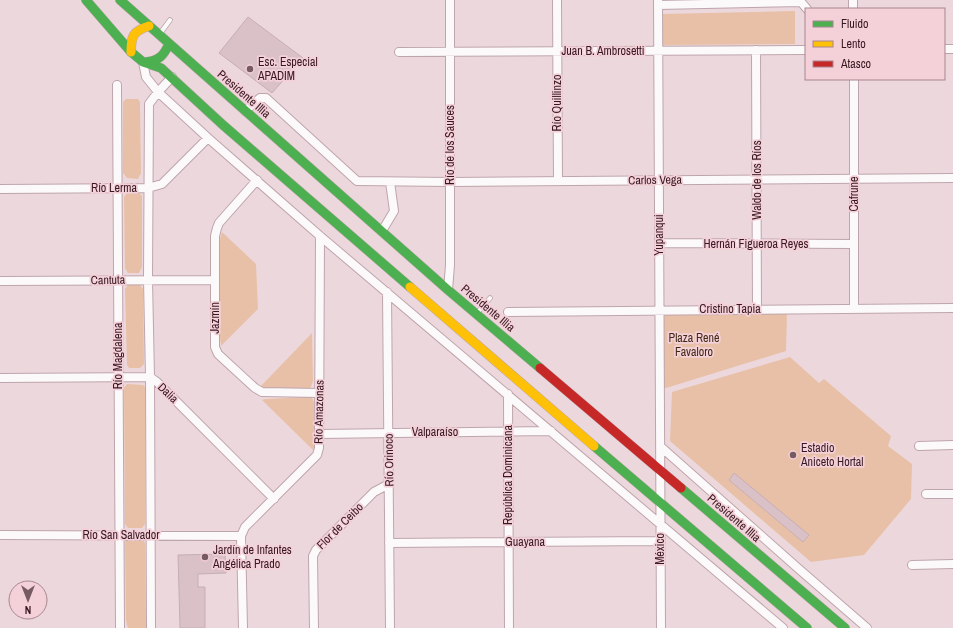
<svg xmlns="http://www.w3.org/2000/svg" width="953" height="628" viewBox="0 0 953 628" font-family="'Archivo Narrow',sans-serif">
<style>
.green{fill:#e8c0a7}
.building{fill:#dac1c7;stroke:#c6aeb4}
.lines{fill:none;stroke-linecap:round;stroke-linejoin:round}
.lane-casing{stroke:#bea5ac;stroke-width:5.5}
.street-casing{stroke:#bea5ac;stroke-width:10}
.fast-casing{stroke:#bea5ac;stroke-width:10}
.slow-casing{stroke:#bea5ac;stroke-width:10}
.jam-casing{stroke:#bea5ac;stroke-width:10}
.lane{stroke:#fcf9fa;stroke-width:4}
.street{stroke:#fcf9fa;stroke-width:8}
.fast{stroke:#4caf50;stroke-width:9}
.slow{stroke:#ffc107;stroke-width:9}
.jam{stroke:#c62828;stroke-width:9}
.poi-dot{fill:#765b62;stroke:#f4d0d8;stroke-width:1.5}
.labels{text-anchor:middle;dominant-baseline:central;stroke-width:3.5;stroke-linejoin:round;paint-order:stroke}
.street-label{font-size:12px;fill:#371821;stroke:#f4d0d8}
.poi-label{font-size:12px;fill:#371821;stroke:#f4d0d8;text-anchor:start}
.park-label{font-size:12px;fill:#402913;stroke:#f4d0d8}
</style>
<rect width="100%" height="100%" fill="#ecd8dc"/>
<path class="green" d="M 795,11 L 795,44 L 663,45 L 662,14 Z
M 126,99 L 138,99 L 140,102 L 141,173 L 138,179 L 127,178 L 123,173 L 123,102 Z
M 127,193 L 139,193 L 142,196 L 142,267 L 139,273 L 128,273 L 125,268 L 124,197 Z
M 222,232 L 256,264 L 258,309 L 221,346 L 220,337 L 220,239 Z
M 128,285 L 140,285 L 143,289 L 144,364 L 140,368 L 129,368 L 127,365 L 125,289 Z
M 662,313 L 787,313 L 786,351 L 666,388 L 661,388 Z
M 312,333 L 313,381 L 311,387 L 308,389 L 266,390 L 261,386 Z
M 790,357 L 819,383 L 824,379 L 891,436 L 888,446 L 912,464 L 911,499 L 864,555 L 811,562 L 670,441 L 672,392 Z
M 127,384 L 143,385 L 145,387 L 145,524 L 142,528 L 128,528 L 125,524 L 124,388 Z
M 309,397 L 312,398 L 314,402 L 315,444 L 313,450 L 262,400 L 265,399 Z
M 127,539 L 142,539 L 145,543 L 146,628 L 128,628 L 126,621 L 125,542 Z"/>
<path class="building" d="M 248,17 L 303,58 L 272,93 L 219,53 Z
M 734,473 L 809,535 L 803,542 L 729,480 Z
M 225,554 L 226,573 L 198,574 L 198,587 L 205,587 L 205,628 L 180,628 L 178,555 Z"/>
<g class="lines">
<g class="lane-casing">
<path id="lane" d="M 159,35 L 170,20
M 477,313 L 490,298"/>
</g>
<g class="street-casing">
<path id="street" d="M 557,0 L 558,181
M 658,0 L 661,628
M 853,0 L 853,9
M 658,5 L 801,2 L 807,9
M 944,49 L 953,49
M 756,50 L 757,309
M 399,52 L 806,50
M 143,62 L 146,77 L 158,92 L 208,138 L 320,236 L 783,628
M 854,79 L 854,308
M 117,85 L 120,628
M 245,111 L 260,98 L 266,98 L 357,181 L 450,182 L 953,178
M 257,180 L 219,223 L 217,228 L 215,236 L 215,347 L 218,354 L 255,388 L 262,392 L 319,393
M 0,189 L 148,188 L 162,184 L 208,138
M 382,231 L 394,211 L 390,182
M 659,243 L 854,244
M 0,281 L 215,280
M 448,290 L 450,265 L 450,0
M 387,292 L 390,628
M 508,312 L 953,308
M 0,378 L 150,377 L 157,382 L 274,499
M 508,394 L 509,628
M 319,434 L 551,431
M 919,446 L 953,445
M 661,447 L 800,570 L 867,628
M 926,494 L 953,494
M 0,535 L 241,536
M 389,543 L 660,541
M 912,565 L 953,564
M 151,628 L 150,377 L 148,280 L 149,104 L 158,92 L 172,77
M 243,628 L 241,536 L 245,527 L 317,455 L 319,448 L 320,236
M 314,628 L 313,556 L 316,550 L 374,492 L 389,484"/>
</g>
<g class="fast-casing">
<path id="fast" d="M 86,0 L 131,52 L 143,62 L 161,68 L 223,125 L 410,287
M 120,0 L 448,290 L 540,368
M 146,62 C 159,61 164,55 169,44
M 594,446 L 807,628
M 681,488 L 845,628"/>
</g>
<g class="slow-casing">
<path id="slow" d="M 131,52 C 131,36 133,31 149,26
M 410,287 L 594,446"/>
</g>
<g class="jam-casing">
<path id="jam" d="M 540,368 L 681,488"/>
</g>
<use href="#lane" class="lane"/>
<use href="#street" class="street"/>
<use href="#fast" class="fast"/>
<use href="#slow" class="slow"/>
<use href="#jam" class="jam"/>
</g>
<g class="poi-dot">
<circle cx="250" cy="69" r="4"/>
<circle cx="793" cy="455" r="4"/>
<circle cx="205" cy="557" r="4"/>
</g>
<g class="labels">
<g class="street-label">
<text x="603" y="51">Juan B. Ambrosetti</text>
<text transform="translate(244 94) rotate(41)">Presidente Illia</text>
<text transform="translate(557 103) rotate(-90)">Río Quillinzo</text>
<text transform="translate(450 145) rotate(-90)">Río de los Sauces</text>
<text transform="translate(655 180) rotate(-1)">Carlos Vega</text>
<text transform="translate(757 180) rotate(-90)">Waldo de los Ríos</text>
<text x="114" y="188">Río Lerma</text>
<text transform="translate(854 194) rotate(-90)">Cafrune</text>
<text transform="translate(659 235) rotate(-90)">Yupanqui</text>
<text x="756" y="244">Hernán Figueroa Reyes</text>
<text transform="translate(108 280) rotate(-1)">Cantuta</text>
<text transform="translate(488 308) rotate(40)">Presidente Illia</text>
<text x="730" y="309">Cristino Tapia</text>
<text transform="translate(215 318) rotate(-90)">Jazmín</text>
<text transform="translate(118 356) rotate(-90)">Río Magdalena</text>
<text transform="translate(168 393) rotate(44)">Dalia</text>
<text transform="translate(319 412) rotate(-89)">Río Amazonas</text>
<text x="435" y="432">Valparaíso</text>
<text transform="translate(389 460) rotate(-91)">Río Orinoco</text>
<text transform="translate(508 475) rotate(-90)">República Dominicana</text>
<text transform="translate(734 518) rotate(41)">Presidente Illia</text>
<text transform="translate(340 526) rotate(-45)">Flor de Ceibo</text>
<text x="121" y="535">Río San Salvador</text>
<text x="525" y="542">Guayana</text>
<text transform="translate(660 549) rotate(-90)">México</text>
</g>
<g class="poi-label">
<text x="258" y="62">Esc. Especial<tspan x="258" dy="14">APADIM</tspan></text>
<text x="801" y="448">Estadio<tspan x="801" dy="14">Aniceto Hortal</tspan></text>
<text x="213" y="550">Jardín de Infantes<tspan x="213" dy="14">Angélica Prado</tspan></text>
</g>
<g class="park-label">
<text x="694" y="338">Plaza René<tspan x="694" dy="14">Favaloro</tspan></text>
</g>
</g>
<rect x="805" y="8" width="140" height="72" fill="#f4d0d8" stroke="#a8868f"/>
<rect x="813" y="21" width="20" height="6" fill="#4caf50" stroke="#a8868f"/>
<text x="841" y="28" font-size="12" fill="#371821">Fluido</text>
<rect x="813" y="41" width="20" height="6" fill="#ffc107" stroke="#a8868f"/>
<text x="841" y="48" font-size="12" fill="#371821">Lento</text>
<rect x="813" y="61" width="20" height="6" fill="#c62828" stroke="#a8868f"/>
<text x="841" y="68" font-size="12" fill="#371821">Atasco</text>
<g transform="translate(28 600) rotate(180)"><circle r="19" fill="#f4d0d8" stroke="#a8868f"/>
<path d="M0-3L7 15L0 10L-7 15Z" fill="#765b62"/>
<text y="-6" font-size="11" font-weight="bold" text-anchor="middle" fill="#371821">N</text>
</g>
</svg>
